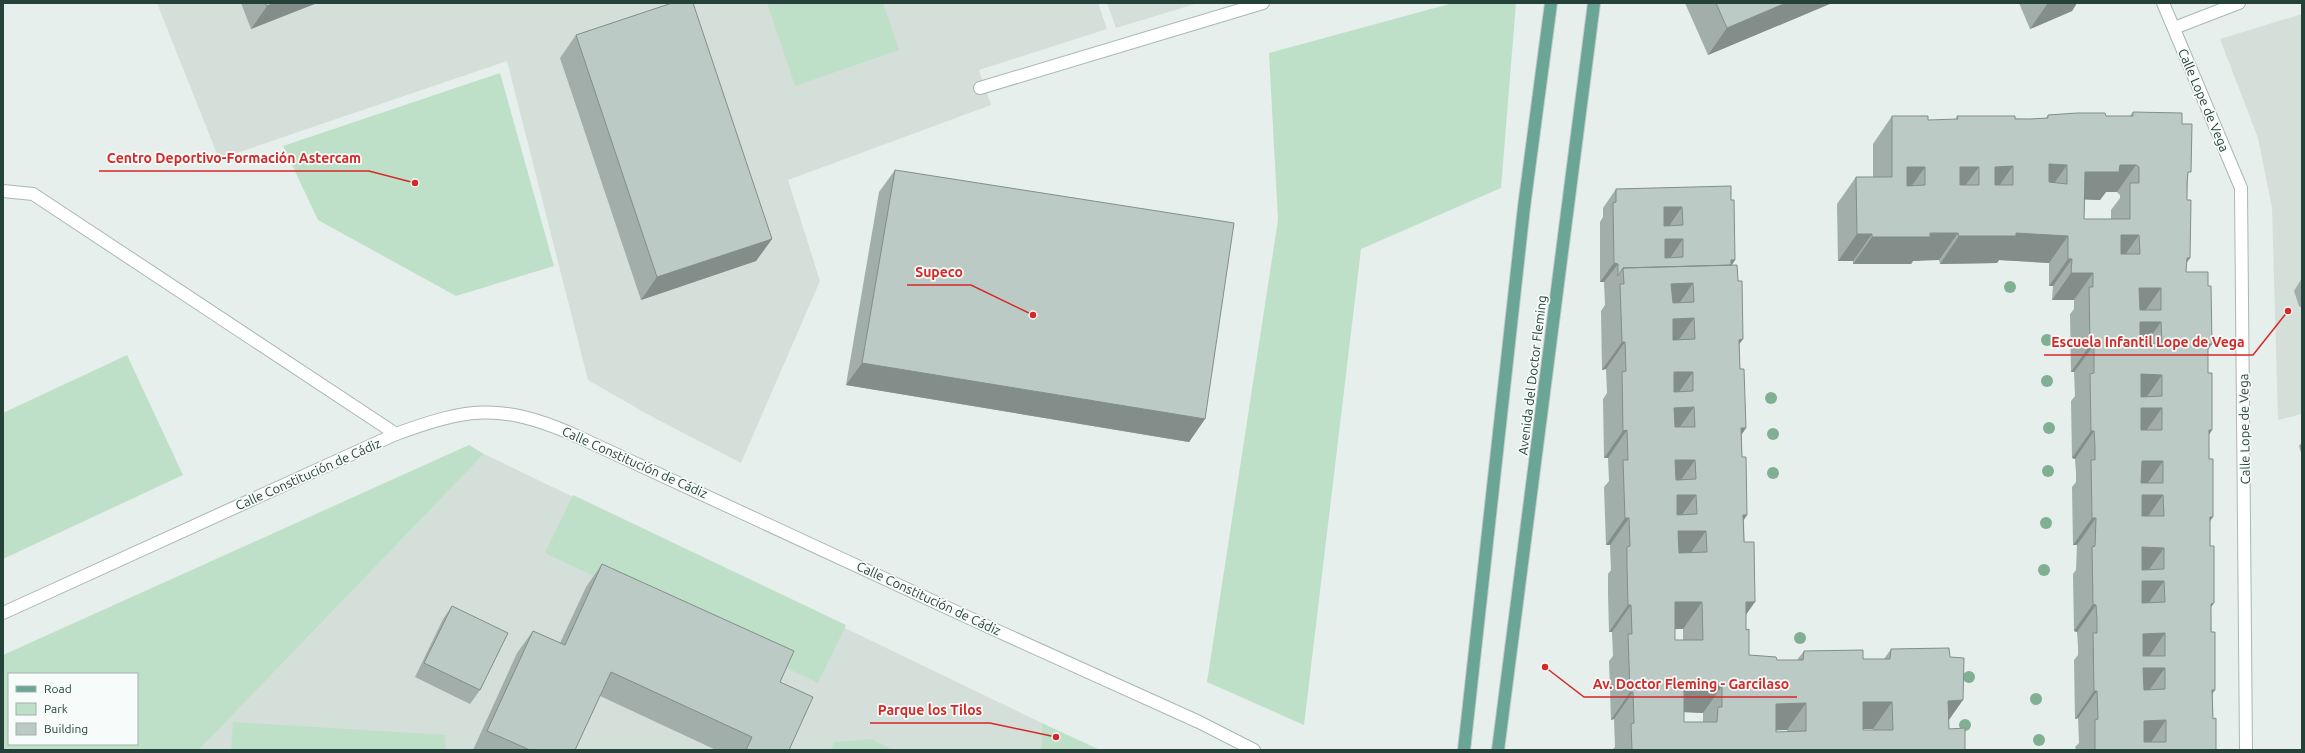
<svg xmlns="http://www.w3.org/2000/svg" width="2305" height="753" viewBox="0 0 2305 753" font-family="Ubuntu,sans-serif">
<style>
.built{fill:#d4dfda}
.green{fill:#bfe0c8;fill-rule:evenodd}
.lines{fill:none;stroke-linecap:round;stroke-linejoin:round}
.lane-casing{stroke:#a8b8b2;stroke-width:14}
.street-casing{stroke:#a8b8b2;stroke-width:14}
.primary-casing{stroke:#c2cac8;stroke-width:14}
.lane{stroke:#fff;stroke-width:12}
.street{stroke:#fff;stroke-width:12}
.primary{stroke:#6aa596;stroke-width:12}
.tree{fill:#80af93}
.wall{fill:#a1aea9;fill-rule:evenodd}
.shaded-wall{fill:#838d89}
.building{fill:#bbcac4;stroke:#838d89;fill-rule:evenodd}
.labels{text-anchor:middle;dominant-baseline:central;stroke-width:3.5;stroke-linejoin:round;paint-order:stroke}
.street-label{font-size:13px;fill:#24423a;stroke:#f7fbf9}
.leader{fill:none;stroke:#d62828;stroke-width:1.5}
.callout-dot{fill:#d62828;stroke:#f7fbf9;stroke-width:1.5}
.callout-label{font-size:14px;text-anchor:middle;font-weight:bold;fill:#d62828;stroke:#f7fbf9;stroke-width:3.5;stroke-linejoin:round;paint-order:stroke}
</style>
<rect width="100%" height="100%" fill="#e6efeb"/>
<path class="built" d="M 157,3 L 1098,3 L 1107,29 L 979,70 L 991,105 L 788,180 L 820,281 L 741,463 L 647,414 L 588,380 L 507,61 L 219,159 Z
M 1107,3 L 1198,3 L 1116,28 Z
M 2302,14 L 2302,414 L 2278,420 L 2272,208 L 2258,138 L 2220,39 Z
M 484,454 L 1042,723 L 1041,750 L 199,750 Z"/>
<path class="green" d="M 767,3 L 883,3 L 899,50 L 795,86 Z
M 1453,3 L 1516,3 L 1501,188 L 1361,249 L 1304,725 L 1207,682 L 1278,220 L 1269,53 Z
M 500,73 L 554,266 L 456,296 L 318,220 L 283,146 Z
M 127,355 L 183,475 L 3,559 L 3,413 Z
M 469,445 L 484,454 L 199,750 L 3,750 L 3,655 ZM 9,674 L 137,674 L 137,744 L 9,744 Z
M 573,495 L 846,625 L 818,683 L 545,553 Z
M 233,722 L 446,735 L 445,750 L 231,750 Z
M 1042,723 L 1100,750 L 1041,750 Z
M 871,739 L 893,750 L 831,750 L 834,742 Z"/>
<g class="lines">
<g class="lane-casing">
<path id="lane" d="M 2174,28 L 2239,3
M 980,88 L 1263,3
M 3,191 L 33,194 L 396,434"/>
</g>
<g class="street-casing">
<path id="street" d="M 2163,3 L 2241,188 L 2246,750
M 3,613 L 396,434 C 467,408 499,403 570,433 L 991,628 L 1199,722 L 1254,750"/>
</g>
<g class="primary-casing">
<path id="primary" d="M 1464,750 L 1524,207 L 1551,3
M 1498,750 L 1594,3"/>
</g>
<use href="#lane" class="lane"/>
<use href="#street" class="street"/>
<use href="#primary" class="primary"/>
</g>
<g class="tree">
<circle cx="2010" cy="287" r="6"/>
<circle cx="2047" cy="340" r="6"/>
<circle cx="2047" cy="381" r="6"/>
<circle cx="1771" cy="398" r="6"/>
<circle cx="2049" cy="428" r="6"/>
<circle cx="1773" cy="434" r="6"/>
<circle cx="2048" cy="471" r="6"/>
<circle cx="1773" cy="473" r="6"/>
<circle cx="2046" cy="523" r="6"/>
<circle cx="2044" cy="570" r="6"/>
<circle cx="1800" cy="638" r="6"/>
<circle cx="1969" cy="677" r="6"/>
<circle cx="2036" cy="699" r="6"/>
<circle cx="1965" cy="725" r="6"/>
<circle cx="2039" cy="740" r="6"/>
</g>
<path class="wall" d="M 241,3 L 317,3 L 251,29 Z
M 1685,3 L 1832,3 L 1708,55 Z
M 2019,3 L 2077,3 L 2072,11 L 2030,29 Z
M 576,35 L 772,239 L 756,261 L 641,300 L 560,58 Z
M 2133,112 L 2182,124 L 2188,176 L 2187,200 L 2190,258 L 2186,263 L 2186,272 L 2208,350 L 2208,373 L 2212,430 L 2209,435 L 2211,609 L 2213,719 L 2216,750 L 2076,750 L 2075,747 L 2079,743 L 2078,718 L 2075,719 L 2074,660 L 2078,655 L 2078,646 L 2077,632 L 2074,631 L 2073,574 L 2076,570 L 2077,545 L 2073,545 L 2072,487 L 2076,482 L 2076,473 L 2075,459 L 2072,458 L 2071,401 L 2075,396 L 2074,372 L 2071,372 L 2070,314 L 2074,309 L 2074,300 L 2052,300 L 2053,286 L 2049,286 L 2049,263 L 1999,260 L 1997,263 L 1940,264 L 1939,260 L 1925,260 L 1913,261 L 1911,264 L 1853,264 L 1853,261 L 1838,261 L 1837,204 L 1856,177 L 1873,177 L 1873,144 L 1892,116 L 1928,120 L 1955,120 L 1957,116 L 2030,119 L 2046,118 L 2048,115 L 2106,116 L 2130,116 ZM 2106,192 L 2117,192 L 2120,195 L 2120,198 L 2111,210 L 2111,219 L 2084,219 L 2085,199 L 2100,200 Z
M 895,170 L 1205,419 L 1189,442 L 846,385 L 879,192 Z
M 1616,189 L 1731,200 L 1735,260 L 1732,265 L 1738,281 L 1743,339 L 1739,344 L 1740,369 L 1746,428 L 1742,434 L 1742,457 L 1747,515 L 1744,520 L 1746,630 L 1749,655 L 1777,660 L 1797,660 L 1804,651 L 1863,659 L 1884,659 L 1891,649 L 1949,721 L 1949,729 L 1965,750 L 1612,750 L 1615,747 L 1614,719 L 1611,720 L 1609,661 L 1613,656 L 1612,632 L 1609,632 L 1608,594 L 1608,574 L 1611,570 L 1610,545 L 1606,545 L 1604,487 L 1609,481 L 1608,458 L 1604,458 L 1603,399 L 1607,393 L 1606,369 L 1602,370 L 1601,311 L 1605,305 L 1604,282 L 1600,282 L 1600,222 L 1603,217 L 1603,208 ZM 1675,629 L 1683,629 L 1683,640 L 1675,640 ZM 1684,712 L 1703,713 L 1703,722 L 1684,722 ZM 1863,729 L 1873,729 L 1873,730 L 1863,730 ZM 1776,730 L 1787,730 L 1787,732 L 1776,732 Z
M 2302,278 L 2302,308 L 2299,306 L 2294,291 Z
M 2302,442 L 2302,456 L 2299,446 Z
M 602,564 L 780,682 L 789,750 L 716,750 L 600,696 L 575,750 L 473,750 L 517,653 L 533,631 L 560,643 L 586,587 Z
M 452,606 L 480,690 L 470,704 L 415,677 L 443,619 Z"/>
<path class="shaded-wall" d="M 274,3 L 317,3 L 251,29 L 267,6 Z
M 1786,3 L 1832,3 L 1708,55 L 1727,28 Z
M 2048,3 L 2077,3 L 2072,11 L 2030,29 Z
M 2049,164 L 2067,165 L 2048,192 Z
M 2120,165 L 2136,165 L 2117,192 L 2106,192 L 2100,200 L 2066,199 L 2085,172 Z
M 2013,166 L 1994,193 L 1995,167 Z
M 1907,167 L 1925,167 L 1906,194 Z
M 1960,167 L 1979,167 L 1959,194 Z
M 1664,207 L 1682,207 L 1669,226 L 1651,226 Z
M 1944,233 L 1958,233 L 1939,260 L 1913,261 L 1911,264 L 1853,264 L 1872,237 Z
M 2016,233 L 2068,236 L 2049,263 L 1999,260 L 1997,263 L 1940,264 L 1959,236 Z
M 1857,234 L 1872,234 L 1853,261 L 1838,261 Z
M 2121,235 L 2139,235 L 2120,262 Z
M 772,239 L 756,261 L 641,300 L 657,277 Z
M 1665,239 L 1683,239 L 1670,258 L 1651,258 Z
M 2187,258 L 2190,258 L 2171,285 Z
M 2068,259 L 2072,259 L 2053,286 L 2049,286 Z
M 1731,260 L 1735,260 L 1726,273 L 1693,283 L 1674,311 L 1624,284 Z
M 1614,263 L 1618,264 L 1604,282 L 1600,282 Z
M 2071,273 L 2093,273 L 2074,300 L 2052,300 Z
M 2139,288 L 2161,288 L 2142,315 L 2120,315 Z
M 1694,318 L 1675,345 L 1654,346 L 1673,319 Z
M 2140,322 L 2161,322 L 2142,349 L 2121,349 Z
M 1743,339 L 1724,366 L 1739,340 Z
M 1622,342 L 1625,342 L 1606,369 L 1602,370 Z
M 2208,344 L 2212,344 L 2193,371 Z
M 2090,345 L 2094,345 L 2074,372 L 2071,372 Z
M 862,363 L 1205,419 L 1189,442 L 846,385 Z
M 1674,372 L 1693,372 L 1674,399 Z
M 2141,374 L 2162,375 L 2143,402 L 2121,402 Z
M 1694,407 L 1675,434 L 1674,408 Z
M 2141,408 L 2162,408 L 2143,435 L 2122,435 Z
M 1741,428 L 1746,428 L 1727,455 Z
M 1627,430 L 1608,458 L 1604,458 L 1623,431 Z
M 2209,430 L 2212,430 L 2193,457 Z
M 2091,431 L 2094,431 L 2075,459 L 2072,458 Z
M 1675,460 L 1695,460 L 1676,487 Z
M 2142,461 L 2163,461 L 2144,488 L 2123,488 Z
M 1677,495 L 1696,495 L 1677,522 Z
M 2142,495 L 2163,495 L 2144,522 L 2123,522 Z
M 1743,515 L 1747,515 L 1728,542 Z
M 2210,517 L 2213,517 L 2194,544 Z
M 1625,518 L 1629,518 L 1610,545 L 1606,545 Z
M 2092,518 L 2096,518 L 2077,545 L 2073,545 Z
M 1678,531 L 1706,531 L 1687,558 L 1659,559 Z
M 2142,547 L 2164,548 L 2145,575 L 2123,575 Z
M 2142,581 L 2164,581 L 2145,608 L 2123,608 Z
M 1675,602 L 1702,602 L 1683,629 L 1656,629 Z
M 1746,602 L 1755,602 L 1736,629 Z
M 2214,603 L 2195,631 L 2211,604 Z
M 2093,604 L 2096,605 L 2077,632 L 2074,631 Z
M 1628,605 L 1631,605 L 1612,632 L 1609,632 Z
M 2165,633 L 2146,661 L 2124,661 L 2143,634 Z
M 2143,668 L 2165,668 L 2146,695 L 2124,695 Z
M 1699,684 L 1722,686 L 1703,713 L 1682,712 L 1684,688 Z
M 2212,690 L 2215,690 L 2196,717 Z
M 2094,691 L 2097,691 L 2078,718 L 2075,719 Z
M 1630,692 L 1633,692 L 1614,719 L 1611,720 Z
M 1963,700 L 1944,727 L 1948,701 Z
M 1863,702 L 1892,702 L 1873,729 L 1844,729 Z
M 1806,703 L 1787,730 L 1757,731 L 1776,704 Z
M 2166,720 L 2147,748 L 2125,748 L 2144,721 Z"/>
<path class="building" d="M 265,3 L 274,3 L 267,6 Z
M 672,3 L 693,3 L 772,239 L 657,277 L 576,35 Z
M 1716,3 L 1786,3 L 1727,28 Z
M 2133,112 L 2182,113 L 2182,124 L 2192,124 L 2191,172 L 2188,172 L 2187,184 L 2187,200 L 2191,200 L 2190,258 L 2187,258 L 2186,272 L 2208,272 L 2208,286 L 2211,286 L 2212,344 L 2208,344 L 2208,373 L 2212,373 L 2212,430 L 2209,430 L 2209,459 L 2213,459 L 2213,517 L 2210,517 L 2210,546 L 2214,546 L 2214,603 L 2211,604 L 2211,632 L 2215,632 L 2215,690 L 2212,690 L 2213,719 L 2216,718 L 2216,750 L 2095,750 L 2095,720 L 2098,719 L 2097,691 L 2094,691 L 2093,633 L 2097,633 L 2097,619 L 2096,605 L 2093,604 L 2092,547 L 2095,546 L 2096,518 L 2092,518 L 2091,460 L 2095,460 L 2095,446 L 2094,431 L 2091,431 L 2090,374 L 2094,373 L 2094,345 L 2090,345 L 2089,287 L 2093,287 L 2093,273 L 2071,273 L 2072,259 L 2068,259 L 2068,236 L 2016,233 L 2016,236 L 1959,236 L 1958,233 L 1930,233 L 1930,237 L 1872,237 L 1872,234 L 1857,234 L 1856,177 L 1892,177 L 1892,116 L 1928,116 L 1928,120 L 1958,119 L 1957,116 L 2015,116 L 2015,119 L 2030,119 L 2048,118 L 2048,115 L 2077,113 L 2105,113 L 2106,116 L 2133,116 ZM 2049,164 L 2067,165 L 2067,184 L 2049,182 ZM 2120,165 L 2136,165 L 2139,167 L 2139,183 L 2130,183 L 2130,219 L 2084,219 L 2085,172 L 2119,172 ZM 2013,166 L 2013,185 L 1995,185 L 1995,167 ZM 1907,167 L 1925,167 L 1925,185 L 1907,186 ZM 1960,167 L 1979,167 L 1979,185 L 1960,185 ZM 2121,235 L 2139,235 L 2140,254 L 2121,254 ZM 2139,288 L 2161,288 L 2161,310 L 2140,310 ZM 2140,322 L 2161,322 L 2162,343 L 2140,344 ZM 2141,374 L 2162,375 L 2162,396 L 2141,397 ZM 2141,408 L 2162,408 L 2162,430 L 2141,430 ZM 2142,461 L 2163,461 L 2163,483 L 2141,483 ZM 2142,495 L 2163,495 L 2164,516 L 2142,516 ZM 2142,547 L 2164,548 L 2164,569 L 2142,570 ZM 2142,581 L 2164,581 L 2165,602 L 2142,603 ZM 2165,633 L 2165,656 L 2143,656 L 2143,634 ZM 2143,668 L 2165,668 L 2165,689 L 2144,690 ZM 2166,720 L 2166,742 L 2144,742 L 2144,721 Z
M 895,170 L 1234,223 L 1205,419 L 862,363 Z
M 1731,186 L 1731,200 L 1734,200 L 1735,260 L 1731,260 L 1731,265 L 1623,268 L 1618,276 L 1618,264 L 1614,263 L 1613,203 L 1616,202 L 1616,189 ZM 1664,207 L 1682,207 L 1683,225 L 1664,226 ZM 1665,239 L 1683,239 L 1683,257 L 1665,258 Z
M 1737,265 L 1738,281 L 1742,281 L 1743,339 L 1739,340 L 1740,369 L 1744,369 L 1746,428 L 1741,428 L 1742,457 L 1746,457 L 1747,515 L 1743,515 L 1744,542 L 1754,542 L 1755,602 L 1746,602 L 1746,630 L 1749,629 L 1749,655 L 1776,657 L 1777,660 L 1803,660 L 1804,651 L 1863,650 L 1863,659 L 1890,659 L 1891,649 L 1949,648 L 1950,657 L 1964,658 L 1963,700 L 1948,701 L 1949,729 L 1965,728 L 1965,750 L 1632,750 L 1631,724 L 1634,723 L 1633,692 L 1630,692 L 1628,634 L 1632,634 L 1631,605 L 1628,605 L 1627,567 L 1627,547 L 1630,546 L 1629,518 L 1625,518 L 1623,460 L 1628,460 L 1627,430 L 1623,431 L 1622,372 L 1626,371 L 1625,342 L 1622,342 L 1620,284 L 1624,284 L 1623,268 ZM 1693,283 L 1694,302 L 1673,303 L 1671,284 ZM 1694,318 L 1695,339 L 1673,340 L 1673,319 ZM 1674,372 L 1693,372 L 1693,391 L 1674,392 ZM 1694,407 L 1695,427 L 1675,427 L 1674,408 ZM 1675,460 L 1695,460 L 1696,479 L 1676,480 ZM 1677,495 L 1696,495 L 1697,514 L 1677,515 ZM 1678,531 L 1706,531 L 1707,552 L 1679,553 ZM 1675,602 L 1702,602 L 1703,640 L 1675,640 ZM 1699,684 L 1722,686 L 1722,707 L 1718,707 L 1717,722 L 1684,722 L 1684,688 L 1699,688 ZM 1863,702 L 1892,702 L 1893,730 L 1863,730 ZM 1806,703 L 1806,731 L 1776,732 L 1776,704 Z
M 602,564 L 794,651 L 780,682 L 813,697 L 789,750 L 746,750 L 752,737 L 611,672 L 575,750 L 530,750 L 487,731 L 533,631 L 565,645 Z
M 452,606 L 508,633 L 480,690 L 424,663 Z"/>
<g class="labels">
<g class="street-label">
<text transform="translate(2204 100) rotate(67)">Calle Lope de Vega</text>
<text transform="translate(1532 375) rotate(-83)">Avenida del Doctor Fleming</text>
<text transform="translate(2244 429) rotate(-91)">Calle Lope de Vega</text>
<text transform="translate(635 462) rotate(24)">Calle Constitución de Cádiz</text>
<text transform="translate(308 474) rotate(-24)">Calle Constitución de Cádiz</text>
<text transform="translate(929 598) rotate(25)">Calle Constitución de Cádiz</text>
</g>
</g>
<path class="leader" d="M415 183L369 171H99M1033 315L971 285H907M2288 311L2253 355H2044M1545 667L1584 697H1797M1056 737L990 723H870"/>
<g class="callout-dot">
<circle cx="415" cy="183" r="4"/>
<circle cx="1033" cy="315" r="4"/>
<circle cx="2288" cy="311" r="4"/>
<circle cx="1545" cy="667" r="4"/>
<circle cx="1056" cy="737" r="4"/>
</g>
<g class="callout-label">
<text x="234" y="163">Centro Deportivo-Formación Astercam</text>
<text x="939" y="277">Supeco</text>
<text x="2148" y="347">Escuela Infantil Lope de Vega</text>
<text x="1691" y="689">Av. Doctor Fleming - Garcilaso</text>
<text x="930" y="715">Parque los Tilos</text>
</g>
<rect width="2305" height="753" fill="none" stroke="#24423a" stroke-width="8"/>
<rect x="8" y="673" width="130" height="72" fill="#f7fbf9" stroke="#a3b1ad"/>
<rect x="16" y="686" width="20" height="6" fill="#6aa596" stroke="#a3b1ad"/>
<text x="44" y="693" font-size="12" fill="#24423a">Road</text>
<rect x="16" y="703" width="20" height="12" fill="#bfe0c8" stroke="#a3b1ad"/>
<text x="44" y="713" font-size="12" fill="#24423a">Park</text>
<rect x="16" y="723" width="20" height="12" fill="#bbcac4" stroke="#a3b1ad"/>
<text x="44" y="733" font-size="12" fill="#24423a">Building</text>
</svg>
